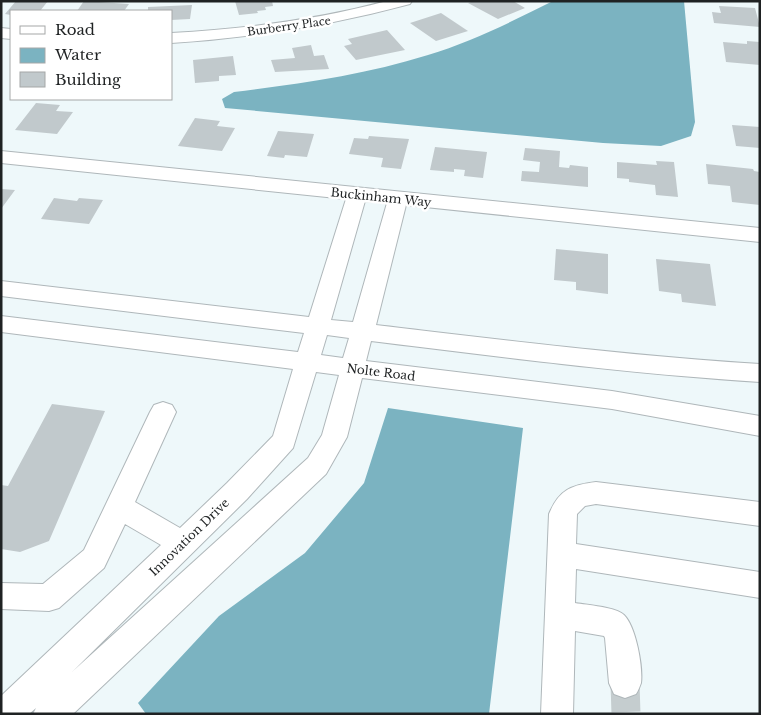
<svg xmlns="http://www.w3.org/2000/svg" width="761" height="715" viewBox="0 0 761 715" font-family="'Libre Baskerville',serif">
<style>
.water{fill:#7bb3c1}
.building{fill:#c1c9cc}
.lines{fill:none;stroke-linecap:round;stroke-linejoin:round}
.minor-tunnel{stroke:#c5cdcf;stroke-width:29;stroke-dasharray:29 14;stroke-linecap:butt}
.minor-casing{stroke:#afb7ba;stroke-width:2}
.minor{fill:#fff;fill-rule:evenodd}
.labels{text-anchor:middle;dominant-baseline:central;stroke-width:5;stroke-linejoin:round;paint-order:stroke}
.far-street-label{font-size:11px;fill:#1f2223;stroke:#fff}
.street-label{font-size:12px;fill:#1f2223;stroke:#fff}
</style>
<rect width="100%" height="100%" fill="#eef8fa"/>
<path class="water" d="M 553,1 L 684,1 L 695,122 L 691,136 L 661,146 L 603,143 L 225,108 L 222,99 L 234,92 C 299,84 364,75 428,55 C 471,42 513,21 553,1 Z
M 388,408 L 523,428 L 489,714 L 146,714 L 138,703 L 219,616 L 305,553 L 364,483 Z"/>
<path class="building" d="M 16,1 L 48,1 L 40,11 L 11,11 L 11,15 L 5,14 Z
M 84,1 L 129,4 L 124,11 L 77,11 Z
M 235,1 L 272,1 L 273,6 L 265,7 L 266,10 L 257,11 L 258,13 L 239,15 Z
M 474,1 L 513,1 L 525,8 L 498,19 L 468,3 Z
M 192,5 L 190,19 L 171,20 L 171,11 L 148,11 L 148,7 Z
M 719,6 L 755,8 L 760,27 L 714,23 L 712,12 L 721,13 Z
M 441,13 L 468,31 L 436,41 L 410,23 Z
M 387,30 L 405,50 L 356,60 L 344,46 L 352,44 L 348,39 Z
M 747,41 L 760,42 L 760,65 L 726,62 L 723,42 L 747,44 Z
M 311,45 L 314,56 L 324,55 L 329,69 L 275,72 L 271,60 L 295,58 L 292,48 Z
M 233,56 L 236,75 L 219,76 L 219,81 L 195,83 L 193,60 Z
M 36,103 L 60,105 L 56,111 L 73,112 L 57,134 L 15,130 Z
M 195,118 L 220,121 L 217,126 L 235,128 L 222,151 L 178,146 Z
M 732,125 L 760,127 L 760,148 L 736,146 Z
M 278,131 L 314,134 L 307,157 L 285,155 L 284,158 L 267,156 Z
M 369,136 L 409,139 L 401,169 L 381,167 L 383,158 L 349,154 L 354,138 L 368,139 Z
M 435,147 L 487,152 L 483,178 L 464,176 L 465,170 L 454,169 L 454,172 L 430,170 Z
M 525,148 L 560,151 L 559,167 L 569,168 L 570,165 L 588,167 L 588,187 L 521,181 L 522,171 L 539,172 L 540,162 L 523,160 Z
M 656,161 L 674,162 L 678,197 L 656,195 L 655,185 L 629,182 L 629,179 L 617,178 L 617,162 L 657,165 Z
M 706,164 L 753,169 L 754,171 L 760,172 L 760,205 L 732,202 L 730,186 L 708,184 Z
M 1,189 L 15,190 L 1,209 Z
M 54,198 L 77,201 L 79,198 L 103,200 L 89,224 L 41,219 Z
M 556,249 L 608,254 L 608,294 L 576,290 L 576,282 L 554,280 Z
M 656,259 L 710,264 L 716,306 L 682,302 L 681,294 L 659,291 Z
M 52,404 L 105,411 L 49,541 L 20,552 L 1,549 L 1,485 L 8,486 Z"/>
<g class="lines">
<path class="minor-tunnel" d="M 625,683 L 626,714"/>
<g class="minor-casing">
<path id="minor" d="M 387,1 L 412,1 L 410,4 C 332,25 253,38 171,43 L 171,33 C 244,29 316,20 387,1 Z
M 1,28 L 11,29 L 11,39 L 1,38 Z
M 1,151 L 760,228 L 760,242 L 406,205 L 376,325 C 504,340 631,356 760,364 L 760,382 C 630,374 501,357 371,341 L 366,361 L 612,391 L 760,416 L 760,436 L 612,409 L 362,378 L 347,437 L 326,474 L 73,714 L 33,714 L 36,708 L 29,714 L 1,714 L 1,696 L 161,545 L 125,524 L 104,568 L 59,608 L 49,611 L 1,609 L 1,583 L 43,584 L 84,550 L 150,412 L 154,405 L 163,402 L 172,405 L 176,412 L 135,502 L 180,528 L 227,483 L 273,436 L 293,369 L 1,332 L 1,316 L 298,352 L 304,333 L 1,296 L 1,281 L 309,317 L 346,199 L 1,163 ZM 365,201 L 387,203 L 353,322 L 331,320 ZM 327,335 L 349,338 L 343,358 L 321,355 ZM 316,372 L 339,375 L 322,435 L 308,458 L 72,672 L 247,499 L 293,448 Z
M 596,482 L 760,502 L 760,526 L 596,504 L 585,506 L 577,514 L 576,544 L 760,572 L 760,598 L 576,569 L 575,603 C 587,605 616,607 624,615 C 636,627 643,667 641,683 C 640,686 638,691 636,694 L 625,698 L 614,694 L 609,683 L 605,638 L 604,636 L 575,631 L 573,714 L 541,714 L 549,514 C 559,490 571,485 596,482 Z"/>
</g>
<use href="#minor" class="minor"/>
</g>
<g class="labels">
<g class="far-street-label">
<text transform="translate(289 26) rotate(-8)">Burberry Place</text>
</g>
<g class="street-label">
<text transform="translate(381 197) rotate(6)">Buckinham Way</text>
<text transform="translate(381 372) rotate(7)">Nolte Road</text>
<text transform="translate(189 537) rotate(-44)">Innovation Drive</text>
</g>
</g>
<rect width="761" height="715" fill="none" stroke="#1f2223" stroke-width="5"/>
<rect x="10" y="10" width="162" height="90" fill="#ffffff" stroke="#a5a7a7"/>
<rect x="20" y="26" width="25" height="8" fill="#ffffff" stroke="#a5a7a7"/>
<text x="55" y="35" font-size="15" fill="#1f2223">Road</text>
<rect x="20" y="48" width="25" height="15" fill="#7bb3c1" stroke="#a5a7a7"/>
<text x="55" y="60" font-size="15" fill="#1f2223">Water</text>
<rect x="20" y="72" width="25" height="15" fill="#c1c9cc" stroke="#a5a7a7"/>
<text x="55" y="85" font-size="15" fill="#1f2223">Building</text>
</svg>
